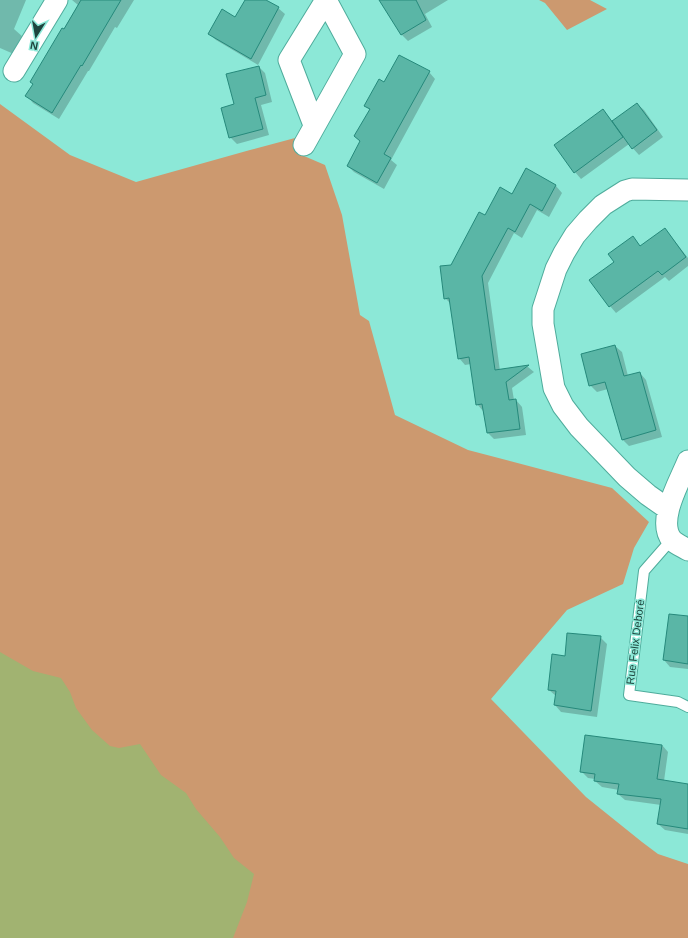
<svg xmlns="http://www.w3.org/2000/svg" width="688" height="938" viewBox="0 0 688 938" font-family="Arial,sans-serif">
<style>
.green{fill:#cc996f}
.water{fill:#a1b371}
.shadow{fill:#0003}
.building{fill:#5ab6a6;stroke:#26897b}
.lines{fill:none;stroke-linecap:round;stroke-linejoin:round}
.lane-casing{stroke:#4fac9c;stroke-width:12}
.street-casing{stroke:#4fac9c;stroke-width:23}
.lane{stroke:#fff;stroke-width:10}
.street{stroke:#fff;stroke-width:21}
.labels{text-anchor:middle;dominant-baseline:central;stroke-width:3;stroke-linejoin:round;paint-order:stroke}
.street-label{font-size:11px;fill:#1e453e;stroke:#8ce8d7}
</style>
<rect width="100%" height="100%" fill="#8ce8d7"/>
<path class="green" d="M 539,0 L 590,0 L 607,9 L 567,30 L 545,3 Z
M 0,104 L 70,155 L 136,182 L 250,150 L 295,138 L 304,156 L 325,165 L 342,215 L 360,315 L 369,321 L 395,415 L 468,450 L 612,488 L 649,522 L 634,548 L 623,584 L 567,610 L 491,699 L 586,797 L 642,842 L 658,854 L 688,864 L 688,938 L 0,938 Z"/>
<path class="water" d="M 0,652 L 33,671 L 61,678 L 70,692 L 76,708 L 92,730 L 110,746 L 119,748 L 140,744 L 161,775 L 186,793 L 196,809 L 220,837 L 234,858 L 254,874 L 247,902 L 233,938 L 0,938 Z"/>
<path class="shadow" d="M 0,0 L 26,0 L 14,29 L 23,37 L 16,55 L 0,48 Z
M 72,0 L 134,0 L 117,28 L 115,27 L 89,71 L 88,71 L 59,119 L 33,103 L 27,96 L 34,84 L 32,82 L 78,5 Z
M 246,0 L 264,0 L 278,8 L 285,14 L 258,65 L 216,40 L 209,34 L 236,18 Z
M 393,0 L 448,0 L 425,14 L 432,27 L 408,41 L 402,35 L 384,6 Z
M 259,67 L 265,73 L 272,102 L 261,105 L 269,135 L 237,144 L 230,137 L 235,105 Z
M 429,72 L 435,79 L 391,160 L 397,165 L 384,189 L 354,172 L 348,166 L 361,142 L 355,136 L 370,110 L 365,106 L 385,84 Z
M 637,104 L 644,110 L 663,137 L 639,155 L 629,144 L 581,179 L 575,172 L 603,110 L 613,122 Z
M 527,170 L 556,186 L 562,193 L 549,217 L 537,210 L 522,238 L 514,233 L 488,283 L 500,371 L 528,367 L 534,372 L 512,388 L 514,400 L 516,400 L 522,407 L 526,435 L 494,439 L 488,433 L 483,411 L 477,404 L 471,364 L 465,365 L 459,358 L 451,304 L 445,298 L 452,266 L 485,217 L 512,195 Z
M 665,229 L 688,258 L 688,266 L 669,281 L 665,277 L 616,313 L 610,306 L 615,262 L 633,238 L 641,247 Z
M 615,346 L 622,352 L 628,376 L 640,373 L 646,380 L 662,437 L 629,446 L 623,440 L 608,389 L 597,392 L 590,385 Z
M 688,617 L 688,669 L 670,667 L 664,660 Z
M 600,637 L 607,644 L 597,717 L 561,712 L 555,705 L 556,696 L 549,690 L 565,657 Z
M 662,745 L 668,752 L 664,781 L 688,785 L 688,834 L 665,830 L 658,824 L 661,805 L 625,800 L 618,794 L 619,790 L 602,787 L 595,781 L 595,779 L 588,778 L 581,771 Z"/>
<path class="building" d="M 81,0 L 121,0 L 82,66 L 81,65 L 52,113 L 25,96 L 33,84 L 30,82 L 62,28 L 64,29 Z
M 245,0 L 266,0 L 279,7 L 251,59 L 208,34 L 222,9 L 235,17 Z
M 379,0 L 416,0 L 426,20 L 401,35 Z
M 399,55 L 430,71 L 384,154 L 391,158 L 377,183 L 347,166 L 360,141 L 354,136 L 370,109 L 364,106 L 379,79 L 384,82 Z
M 259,66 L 266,95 L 255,98 L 263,129 L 229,138 L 221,108 L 234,104 L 226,74 Z
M 637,103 L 657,130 L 632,149 L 612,121 Z
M 603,109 L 623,137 L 574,173 L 554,145 Z
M 526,168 L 556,185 L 542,211 L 530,204 L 515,232 L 508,228 L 482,276 L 495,370 L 529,365 L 506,382 L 509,400 L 516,399 L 520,429 L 487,433 L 482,404 L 476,405 L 469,357 L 458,359 L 449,298 L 444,299 L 440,266 L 451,265 L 479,212 L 485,215 L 500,187 L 512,194 Z
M 665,228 L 686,257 L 662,275 L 658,271 L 609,307 L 589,280 L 614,262 L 608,254 L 633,236 L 640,246 Z
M 615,345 L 624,376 L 640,372 L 656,430 L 622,440 L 605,382 L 589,386 L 581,354 Z
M 669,614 L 688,616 L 688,664 L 663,660 Z
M 567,633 L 601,636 L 591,711 L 554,705 L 556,691 L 548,690 L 552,654 L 565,656 Z
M 585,735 L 662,745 L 657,779 L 688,784 L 688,829 L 657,824 L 661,799 L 617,794 L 619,784 L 594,781 L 595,774 L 580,772 Z"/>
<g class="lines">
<g class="lane-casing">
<path id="lane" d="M 672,539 L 644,571 L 629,695 L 678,702 L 688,707"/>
</g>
<g class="street-casing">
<path id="street" d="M 14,71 L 57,0
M 314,125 L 289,60 L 326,0
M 304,145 L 355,54 L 326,0
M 688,461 C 680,481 656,521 672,540 C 676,544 683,547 688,550
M 668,509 L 648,495 L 627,477 L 579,427 L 563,406 L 554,388 L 543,324 L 543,309 L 556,269 L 564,253 L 575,235 L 588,220 L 603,205 L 625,191 L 632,189 L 688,190"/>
</g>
<use href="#lane" class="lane"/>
<use href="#street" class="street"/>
</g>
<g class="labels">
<g class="street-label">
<text transform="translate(635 642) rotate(-83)">Rue Felix Deboré</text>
</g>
</g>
<g transform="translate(36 36) rotate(191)" stroke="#8ce8d7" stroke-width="3" paint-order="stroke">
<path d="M0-3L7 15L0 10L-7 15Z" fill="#1e453e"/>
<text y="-6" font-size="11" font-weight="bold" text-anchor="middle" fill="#1e453e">N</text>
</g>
</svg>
